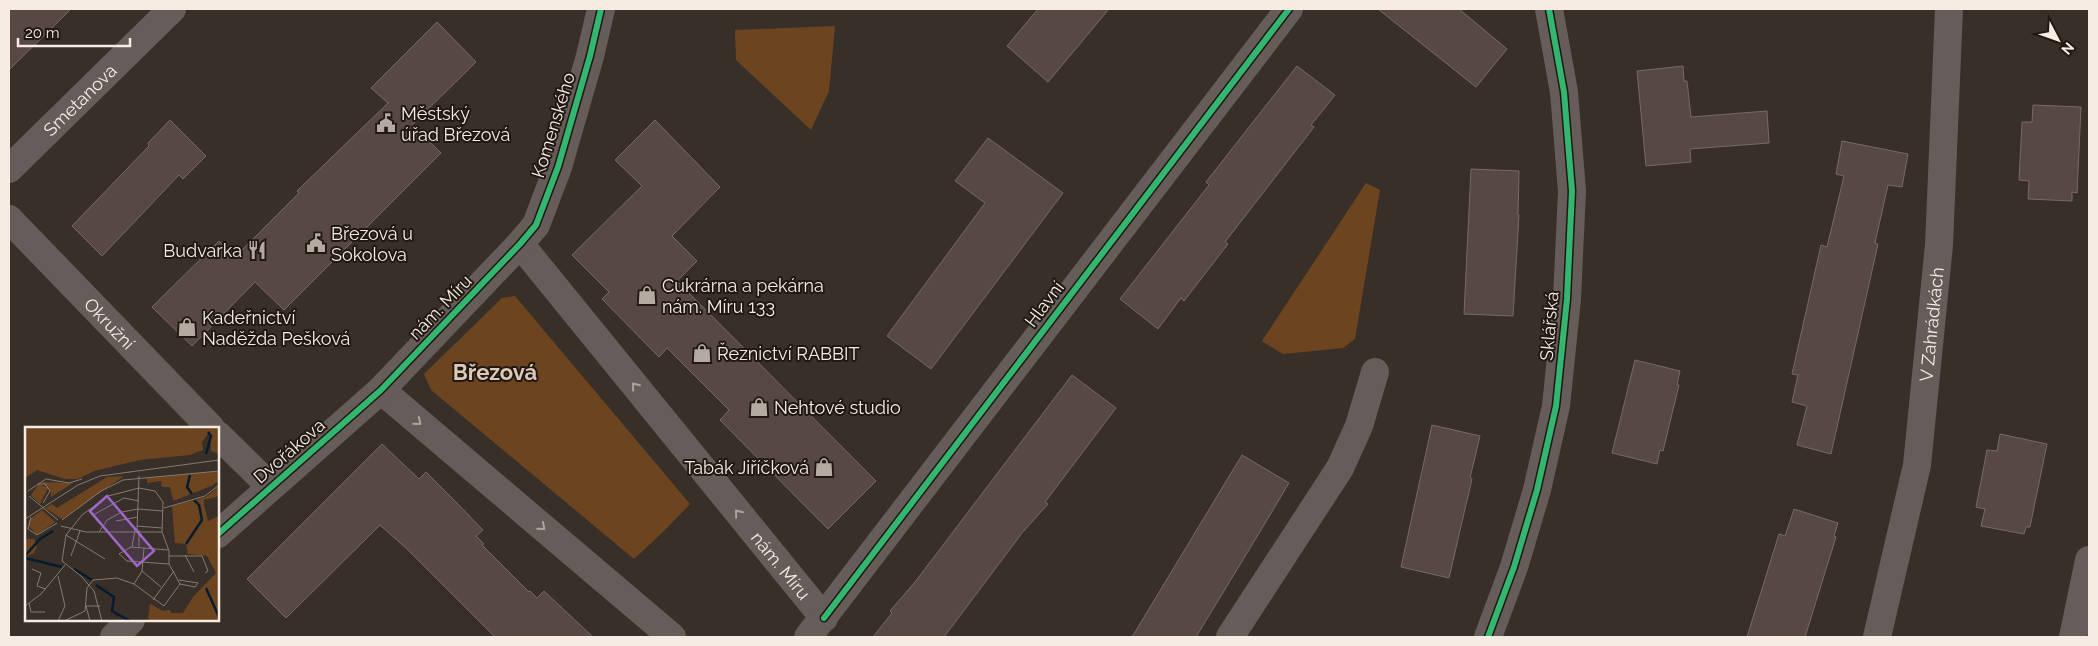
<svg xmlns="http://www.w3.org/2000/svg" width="2098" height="646" viewBox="0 0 2098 646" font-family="Raleway,sans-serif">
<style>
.green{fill:#6c4520}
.building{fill:#584845;stroke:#746b68}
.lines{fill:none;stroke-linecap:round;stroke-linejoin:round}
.minor{stroke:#665c59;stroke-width:28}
.cycleway-casing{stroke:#201812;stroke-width:9}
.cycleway{stroke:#33b770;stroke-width:6}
.oneway{stroke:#aea49e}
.labels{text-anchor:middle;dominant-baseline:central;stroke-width:4;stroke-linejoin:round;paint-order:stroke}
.street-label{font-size:18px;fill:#f6ece3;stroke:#201812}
.poi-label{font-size:18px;fill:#f6ece3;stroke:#201812;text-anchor:start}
.district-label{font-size:22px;font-weight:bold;fill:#dec8b8;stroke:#201812}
.inset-river{fill:none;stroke:#061b2d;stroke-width:2.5}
.inset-road{fill:none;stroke:#847b73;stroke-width:1}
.view{fill:#a066ca;fill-opacity:0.15;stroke:#a066ca;stroke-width:2.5}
.inset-edge{fill:none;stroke:#f6ece3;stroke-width:2.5}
</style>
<rect width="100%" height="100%" fill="#382f28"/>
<path class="green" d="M 835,26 L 829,91 L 811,130 L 736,60 L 735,30 Z
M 1366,183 L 1380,190 L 1355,339 L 1343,348 L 1283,354 L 1262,341 Z
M 515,296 L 690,504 L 663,532 L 634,559 L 431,390 L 424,374 L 502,298 Z"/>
<path class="building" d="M 9,9 L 71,9 L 9,70 Z
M 1038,9 L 1109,9 L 1048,82 L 1007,46 Z
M 1378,9 L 1459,9 L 1507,49 L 1476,87 Z
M 437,22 L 476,62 L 412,125 L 441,153 L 284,310 L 255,282 L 192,346 L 152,307 L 219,241 L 235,257 L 299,193 L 297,191 L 388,103 L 371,88 Z
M 1297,66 L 1335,95 L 1311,125 L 1314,127 L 1225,242 L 1228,244 L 1184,301 L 1181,298 L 1158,329 L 1120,299 L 1209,185 L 1206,182 Z
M 1683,66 L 1684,81 L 1687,81 L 1691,117 L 1767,111 L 1769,143 L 1690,149 L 1691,162 L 1646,166 L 1637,71 Z
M 2033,105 L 2081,107 L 2077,193 L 2072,192 L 2072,201 L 2028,199 L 2029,181 L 2019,180 L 2022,122 L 2032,122 Z
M 170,120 L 206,156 L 183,179 L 179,175 L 102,256 L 72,226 L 149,146 L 148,143 Z
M 655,120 L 720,187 L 672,236 L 697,261 L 677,281 L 876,481 L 828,529 L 720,420 L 729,410 L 667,348 L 659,357 L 602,299 L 609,292 L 572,255 L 642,186 L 615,160 Z
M 988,138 L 1063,193 L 931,369 L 887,336 L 985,203 L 955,181 Z
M 1842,141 L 1908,154 L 1902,187 L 1888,185 L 1875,243 L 1878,244 L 1831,454 L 1797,445 L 1807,406 L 1792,402 L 1798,375 L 1792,374 L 1821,245 L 1827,247 L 1844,176 L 1836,174 Z
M 1471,169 L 1519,171 L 1518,215 L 1519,215 L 1513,316 L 1464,314 Z
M 1635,360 L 1680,371 L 1677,385 L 1679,385 L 1663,451 L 1660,450 L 1657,464 L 1612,453 Z
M 1072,375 L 1116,408 L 1045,502 L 1048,504 L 1022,533 L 944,637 L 873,637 L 892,613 L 890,611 L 915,582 Z
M 1432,425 L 1480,436 L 1470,478 L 1472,479 L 1449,578 L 1401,567 Z
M 2000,434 L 2047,444 L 2030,527 L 2026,527 L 2024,534 L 1981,526 L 1985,509 L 1976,507 L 1987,450 L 1997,451 Z
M 382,444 L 419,479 L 426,472 L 455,501 L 483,530 L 476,536 L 484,544 L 482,545 L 529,592 L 530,591 L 537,598 L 544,591 L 593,637 L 495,637 L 407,549 L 380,525 L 286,618 L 247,579 Z
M 1242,455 L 1289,483 L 1261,530 L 1196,637 L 1132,637 Z
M 1794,509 L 1838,523 L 1834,536 L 1836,537 L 1805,637 L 1747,637 L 1779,534 L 1785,536 Z"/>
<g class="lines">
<g class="minor">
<path id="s1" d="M 9,169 L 172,9"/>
<path id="s2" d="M 9,219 L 211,428"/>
<path id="s3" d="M 520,244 L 824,618"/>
<path d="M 381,390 L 672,637"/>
<path d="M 218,435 L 271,487"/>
<path d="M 218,534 L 381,390 L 520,244 L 536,225 L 558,167 L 590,56 L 601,9"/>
<path d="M 114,637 L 131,620"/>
<path d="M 808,637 L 1289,9"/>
<path d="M 1230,637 L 1340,468 L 1359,426 L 1375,372"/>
<path d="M 1488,637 L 1514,567 L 1537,490 L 1556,406 L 1567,299 L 1572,191 L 1564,92 L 1549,9"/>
<path id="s4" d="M 1877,637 L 1917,465 L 1939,245 L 1949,9"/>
<path d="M 2073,637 L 2089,560"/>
</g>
<g class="cycleway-casing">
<path id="cycleway" d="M 218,534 L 381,390 L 520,244 L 536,225 L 558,167 L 590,56 L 601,9
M 824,618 L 1289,9
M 1488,637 L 1514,567 L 1537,490 L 1556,406 L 1567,299 L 1572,191 L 1564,92 L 1549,9"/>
</g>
<use href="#cycleway" class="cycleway"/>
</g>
<defs><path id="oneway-chevron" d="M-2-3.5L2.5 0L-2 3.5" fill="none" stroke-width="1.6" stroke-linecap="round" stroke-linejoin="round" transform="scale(1.25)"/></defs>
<g class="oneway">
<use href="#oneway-chevron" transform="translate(635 386) rotate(-129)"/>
<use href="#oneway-chevron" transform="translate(418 422) rotate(40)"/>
<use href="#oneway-chevron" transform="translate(738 513) rotate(-129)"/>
<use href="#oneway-chevron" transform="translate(542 527) rotate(40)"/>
</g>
<defs>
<g id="civic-bare" transform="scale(1.5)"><path d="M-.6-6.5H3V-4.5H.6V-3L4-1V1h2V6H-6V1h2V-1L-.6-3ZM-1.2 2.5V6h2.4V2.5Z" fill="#b4aaa2" stroke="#201812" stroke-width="2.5" paint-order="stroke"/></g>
<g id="restaurant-bare" transform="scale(1.5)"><path d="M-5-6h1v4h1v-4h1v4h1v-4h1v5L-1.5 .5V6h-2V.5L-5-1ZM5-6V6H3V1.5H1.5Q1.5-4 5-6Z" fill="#b4aaa2" stroke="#201812" stroke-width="2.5" paint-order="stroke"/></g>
<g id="shop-bare" transform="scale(1.5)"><path d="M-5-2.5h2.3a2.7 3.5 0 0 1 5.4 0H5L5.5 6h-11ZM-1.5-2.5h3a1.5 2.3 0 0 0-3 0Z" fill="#b4aaa2" stroke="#201812" stroke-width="2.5" paint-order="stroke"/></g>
</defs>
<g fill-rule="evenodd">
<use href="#civic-bare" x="386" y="123"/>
<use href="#civic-bare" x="316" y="243"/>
<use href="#restaurant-bare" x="257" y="250"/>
<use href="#shop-bare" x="647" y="295"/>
<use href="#shop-bare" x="187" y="327"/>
<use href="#shop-bare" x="702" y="353"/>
<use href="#shop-bare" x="759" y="407"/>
<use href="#shop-bare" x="824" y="467"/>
</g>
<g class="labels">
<g class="street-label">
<text stroke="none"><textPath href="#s1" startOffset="99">Smetanova</textPath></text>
<text transform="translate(553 125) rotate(-73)">Komenského</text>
<text transform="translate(1044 304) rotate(-53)">Hlavní</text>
<text transform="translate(440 307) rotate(-46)">nám. Míru</text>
<text stroke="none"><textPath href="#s2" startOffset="145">Okružní</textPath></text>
<text stroke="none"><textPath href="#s4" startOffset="318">V Zahrádkách</textPath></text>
<text transform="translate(1549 326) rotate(-85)">Sklářská</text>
<text transform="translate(289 451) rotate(-41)">Dvořákova</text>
<text stroke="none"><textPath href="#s3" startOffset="414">nám. Míru</textPath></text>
</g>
<g class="poi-label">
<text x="401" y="113">Městský<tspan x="401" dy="21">úřad Březová</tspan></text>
<text x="331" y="233">Březová u<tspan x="331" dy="21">Sokolova</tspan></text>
<text x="242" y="250" text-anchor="end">Budvarka</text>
<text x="662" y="285">Cukrárna a pekárna<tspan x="662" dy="21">nám. Míru 133</tspan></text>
<text x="202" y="317">Kadeřnictví<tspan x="202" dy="21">Naděžda Pešková</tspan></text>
<text x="717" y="353">Řeznictví RABBIT</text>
<text x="774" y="407">Nehtové studio</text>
<text x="809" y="467" text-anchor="end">Tabák Jiříčková</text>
</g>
<g class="district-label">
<text x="495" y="372">Březová</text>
</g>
</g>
<g transform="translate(25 427)">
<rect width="194" height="194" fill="#382f28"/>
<path d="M 0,0 L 194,0 L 194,27 L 186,24 L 185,4 L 177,15 L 178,23 L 165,28 L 115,33 L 69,44 L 53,52 L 40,52 L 12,43 L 0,51 ZM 194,44 L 194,54 L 186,59 L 151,73 L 148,73 L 145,60 L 137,60 L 136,54 L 122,56 L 122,51 ZM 99,49 L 37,92 L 20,81 L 27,77 L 32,81 L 82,50 ZM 17,55 L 48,56 L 26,70 L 26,65 ZM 14,57 L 23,61 L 15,77 L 6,68 ZM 194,59 L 194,69 L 179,73 L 179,77 L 183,94 L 194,89 L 194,194 L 125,194 L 123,191 L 125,177 L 138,184 L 145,183 L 146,186 L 158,186 L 168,170 L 191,146 L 182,129 L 163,127 L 161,117 L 150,116 L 147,79 L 181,70 ZM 17,83 L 30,95 L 12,108 L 3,98 L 4,93 ZM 0,112 L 9,112 L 12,120 L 9,126 L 0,130 Z" fill="#6c4520"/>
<path class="inset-river" d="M 181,27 L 186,9 L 183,5M 165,48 L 162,60 L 167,67M 161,117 L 177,93 L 174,78 L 169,73M 0,129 L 15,112 L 28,104M 0,131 L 37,140M 49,142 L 67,153M 71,158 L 89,170 L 87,184 L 105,194M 181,161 L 194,190"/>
<path class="inset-road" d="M 13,57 L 20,57 L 25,64 L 18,76M 3,64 L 21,52 L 44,56 L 57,52M 4,69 L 33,93M 139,81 L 180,69 L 194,58M 63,83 L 77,99M 68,88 L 99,71 L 114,74M 6,90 L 3,102 L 12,108 L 32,96M 0,92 L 53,58 L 75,49 L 194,33M 37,93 L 76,64 L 98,53 L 194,44M 91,94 L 113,90M 36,99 L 61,105 L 137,105M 112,99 L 137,101M 112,103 L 114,49M 114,103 L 114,120M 74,105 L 82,93 L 97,85 L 113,82 L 138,84M 41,108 L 80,132M 107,120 L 110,103M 143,123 L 106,120 L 94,127 L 102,134 L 144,137M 160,128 L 169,145M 46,129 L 55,104M 144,129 L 177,129 L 183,144 L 180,146M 7,142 L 16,146 L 12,159 L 21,162M 117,144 L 136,160M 154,153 L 173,156 L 170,160 L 155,157M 128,173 L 149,144M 4,176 L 6,185 L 20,185M 0,179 L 16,167 L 40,138M 33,194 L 40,179 L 33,149M 39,194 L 60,184 L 62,161 L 68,153 L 92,151 L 109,157M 65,194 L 61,179 L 75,179M 77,194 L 69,164 L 56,149 L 37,134 L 41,108 L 57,88 L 83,69 L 114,61 L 130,64 L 138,75 L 137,105 L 144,124 L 144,137 L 155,157 L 139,179 L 109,157 L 117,144 L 119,121"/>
<path class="view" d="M 82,69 L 129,124 L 112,139 L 65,84 Z"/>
<rect width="194" height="194" class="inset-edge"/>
</g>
<rect width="2098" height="646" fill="none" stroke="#f6ece3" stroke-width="20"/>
<g transform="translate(2058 40) rotate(131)" stroke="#201812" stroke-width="4" paint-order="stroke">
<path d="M0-4L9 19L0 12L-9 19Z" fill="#f6ece3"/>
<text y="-8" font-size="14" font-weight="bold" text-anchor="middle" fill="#f6ece3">N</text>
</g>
<path d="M18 38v8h112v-8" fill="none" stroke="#f6ece3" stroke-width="2.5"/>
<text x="25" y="38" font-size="15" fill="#f6ece3" stroke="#201812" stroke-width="4" paint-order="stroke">20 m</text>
</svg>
